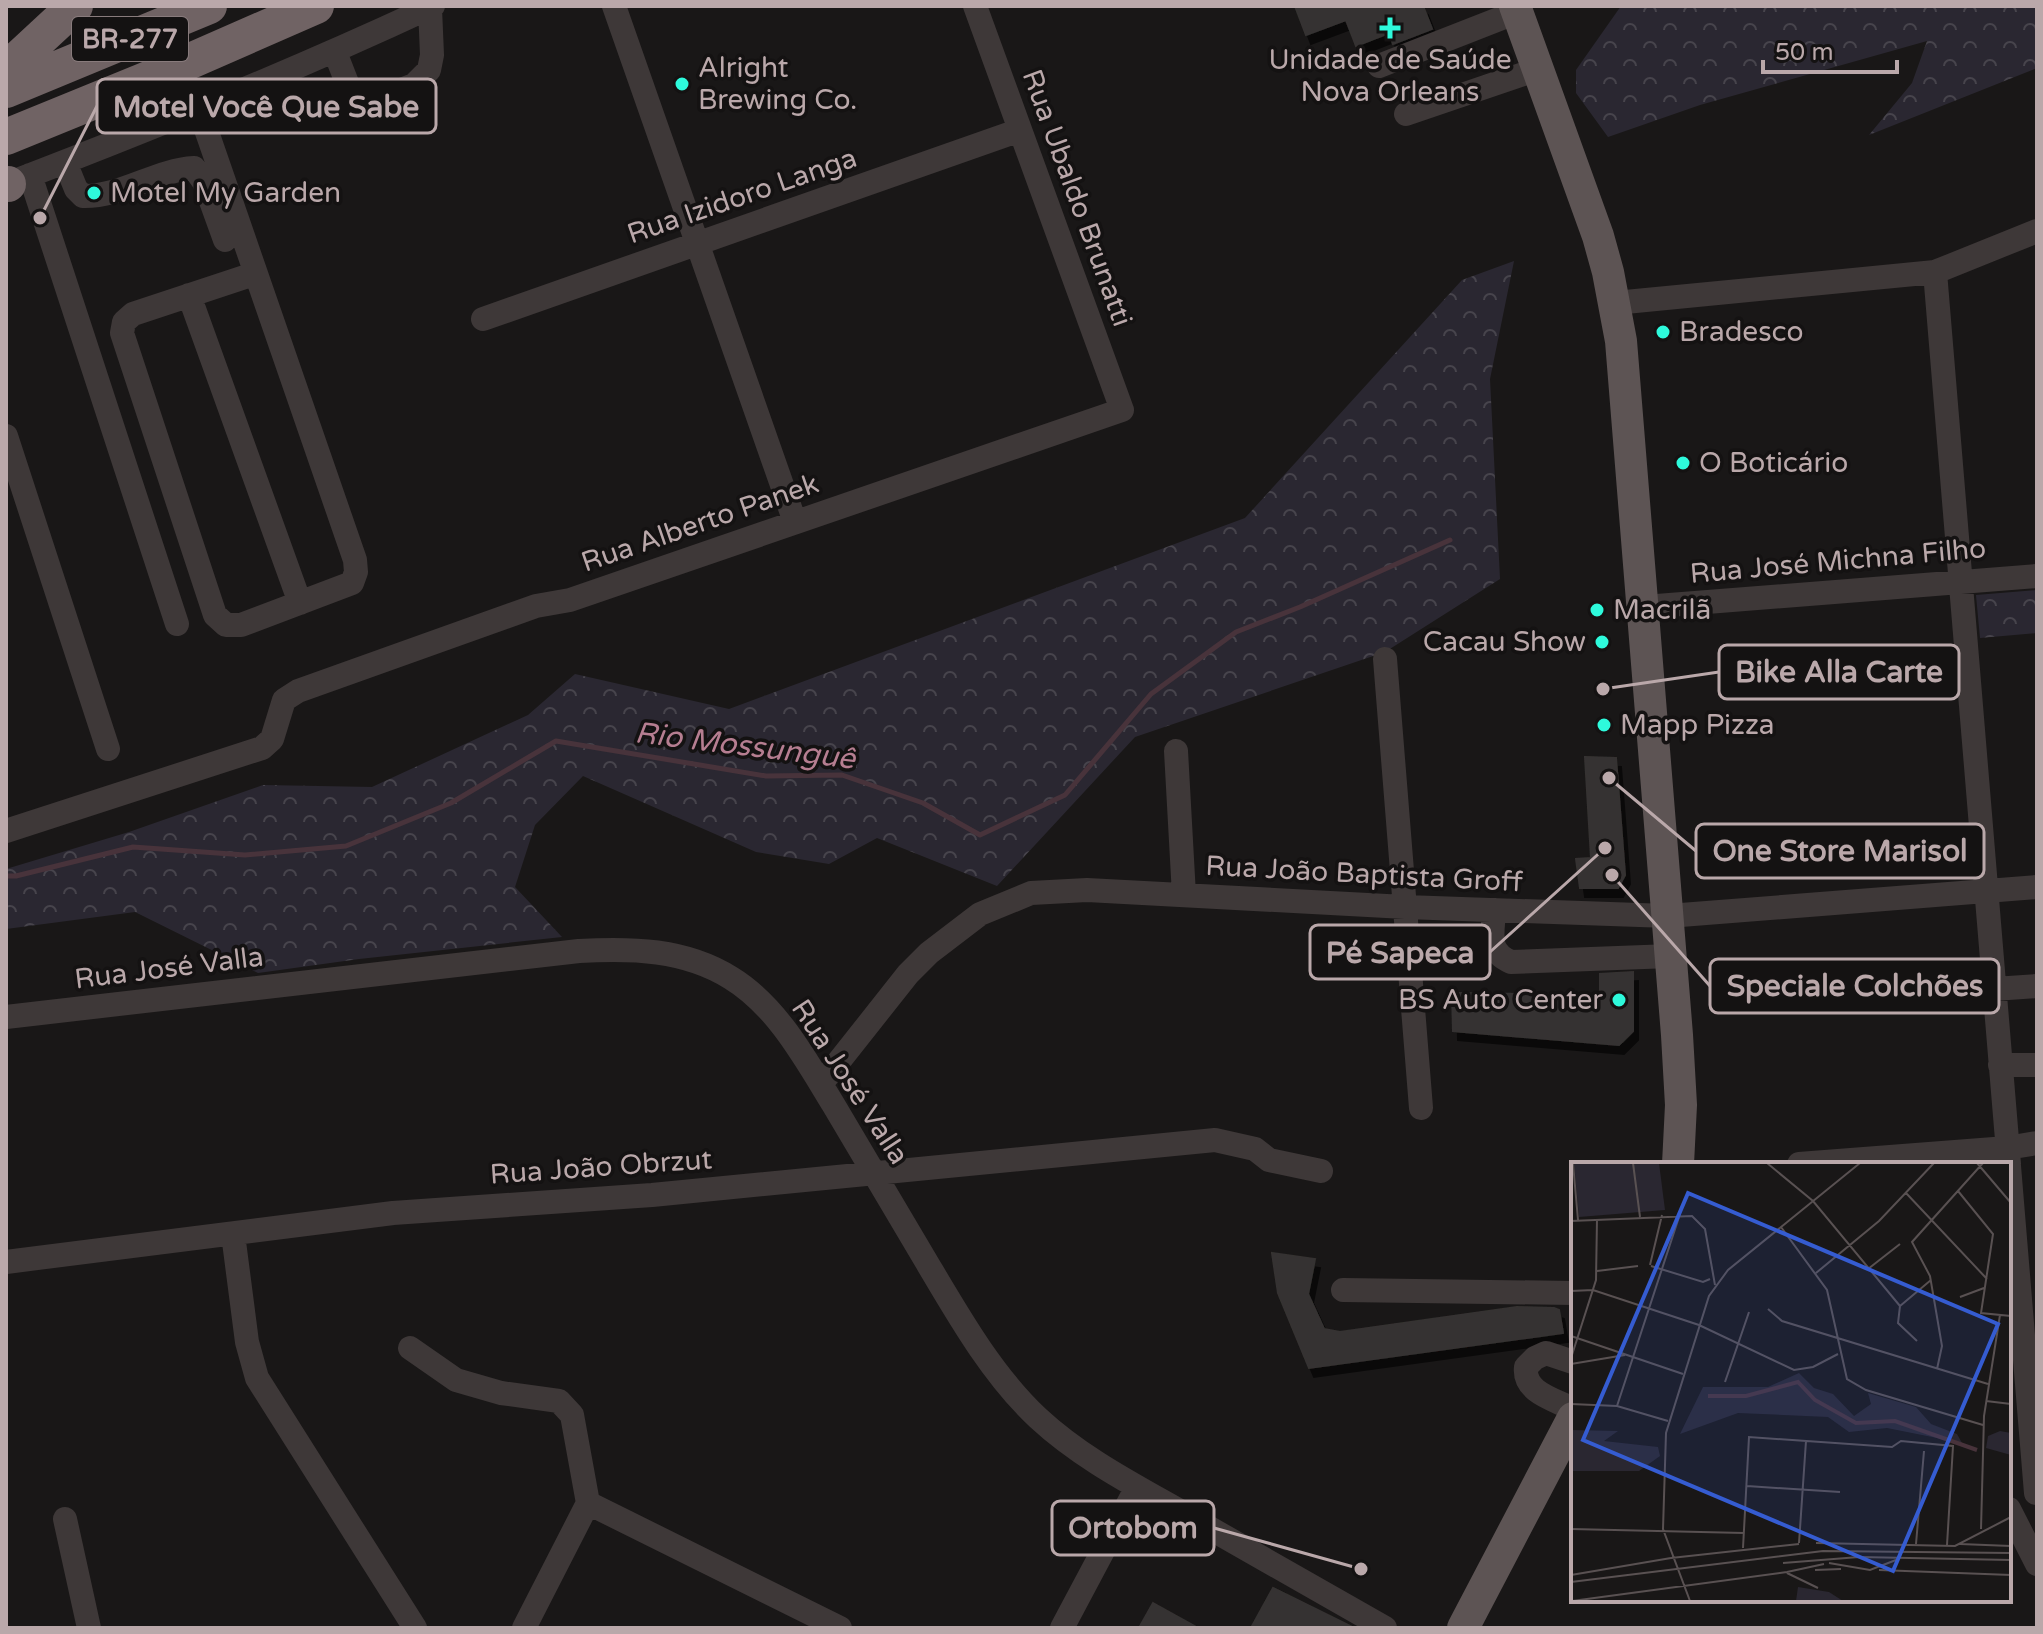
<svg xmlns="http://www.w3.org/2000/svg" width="2043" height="1634" viewBox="0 0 2043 1634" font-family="'Varela Round',sans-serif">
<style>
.forest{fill:url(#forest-crowns)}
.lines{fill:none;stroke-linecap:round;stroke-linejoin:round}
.stream{stroke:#48333b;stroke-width:5}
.building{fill:#353232;stroke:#353231;stroke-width:2;filter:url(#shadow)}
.minor{stroke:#3e3838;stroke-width:24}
.major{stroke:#5d5454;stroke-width:32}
.highway{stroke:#706364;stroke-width:36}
.poi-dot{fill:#2efadc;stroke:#141212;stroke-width:3}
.labels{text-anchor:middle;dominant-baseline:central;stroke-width:7;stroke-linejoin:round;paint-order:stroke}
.shield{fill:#141212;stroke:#887b7c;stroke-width:2}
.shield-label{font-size:26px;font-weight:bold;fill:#baa8aa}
.poi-label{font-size:28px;fill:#baa8aa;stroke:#141212;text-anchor:start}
.street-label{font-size:28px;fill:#baa8aa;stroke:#141212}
.water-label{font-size:30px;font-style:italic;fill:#b67e91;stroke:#141212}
.inset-river{fill:none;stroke:#48333b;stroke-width:4}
.inset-road{fill:none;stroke:#595152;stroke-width:2}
.view{fill:#355cd1;fill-opacity:0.15;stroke:#355cd1;stroke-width:4}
.inset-edge{fill:none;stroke:#baa8aa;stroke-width:4}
.leader{fill:none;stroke:#baa8aa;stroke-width:3}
.callout-dot{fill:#baa8aa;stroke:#141212;stroke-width:3}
.callout{fill:#141212;stroke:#baa8aa;stroke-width:3}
.callout-label{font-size:30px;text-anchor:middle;font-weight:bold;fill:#baa8aa}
</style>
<defs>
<pattern id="forest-crowns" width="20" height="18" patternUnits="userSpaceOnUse" patternTransform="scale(2)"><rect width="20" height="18" fill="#2a2731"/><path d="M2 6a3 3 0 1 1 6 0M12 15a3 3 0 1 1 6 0" fill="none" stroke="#47444c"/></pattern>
<filter id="shadow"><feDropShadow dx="5" dy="9" stdDeviation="0" flood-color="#0009"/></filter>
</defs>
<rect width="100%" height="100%" fill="#191717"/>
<path class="forest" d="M 1621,6 L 2037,6 L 2037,68 L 1869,135 L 1912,83 L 1927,41 L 1700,105 L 1608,137 L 1576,93 L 1576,70 Z
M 1514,261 L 1490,379 L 1500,579 L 1385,652 L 1135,737 L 997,886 L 877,838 L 829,864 L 756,852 L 583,776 L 535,825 L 515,887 L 562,937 L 359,959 L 258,973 L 135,912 L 6,929 L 6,869 L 129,832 L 263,785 L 372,787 L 528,715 L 575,674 L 729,709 L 1245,518 L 1462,280 Z
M 2037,590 L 2037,633 L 1980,638 L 1976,595 Z"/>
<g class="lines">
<path class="stream" d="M 6,876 L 16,876 L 133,847 L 245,855 L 346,846 L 451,803 L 556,741 L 766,776 L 842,775 L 923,803 L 980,835 L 1065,795 L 1151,694 L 1236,632 L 1300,607 L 1450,540"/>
</g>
<path class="building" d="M 1295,6 L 1423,6 L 1432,29 L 1393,44 L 1389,33 L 1356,46 L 1346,20 L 1306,35 Z
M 1585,757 L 1616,758 L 1625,875 L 1618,888 L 1580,888 L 1576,859 L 1591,858 Z
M 1633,972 L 1633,1031 L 1619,1045 L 1453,1031 L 1452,993 L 1600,995 L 1600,974 Z
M 1272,1253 L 1315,1259 L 1308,1294 L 1324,1329 L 1340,1332 L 1517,1307 L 1554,1308 L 1559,1310 L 1563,1333 L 1309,1368 L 1278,1293 Z
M 1273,1588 L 1354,1628 L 1251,1628 Z
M 1153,1603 L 1198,1628 L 1139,1628 Z"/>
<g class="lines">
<path class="minor" d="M 614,6 L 795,522
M 335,52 L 351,93 L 381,98 L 414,85 L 429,70 L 432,55 L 430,8
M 1379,66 L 1517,12
M 199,109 L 355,560 L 356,572 L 352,583 L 241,625 L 226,625 L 215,615 L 122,333 L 124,322 L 133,314 L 254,274
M 1406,114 L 1538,69
M 65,162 L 76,189 L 83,196 C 121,197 156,170 194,168 L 204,182 L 225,240
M 30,175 L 177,624
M 15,181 C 156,127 296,70 433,6
M 1935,272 L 2009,1164
M 189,295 L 300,603
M 1615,303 L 1935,272 L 2037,231
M 483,319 L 1020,130
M 6,436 L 108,749
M 1644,607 L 2037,576
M 1385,659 L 1421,1108
M 1176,751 L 1184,895
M 6,831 L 262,748 L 272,739 L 284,700 L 298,691 L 536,606 L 570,600 L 1122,410 L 975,6
M 1494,910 C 1493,934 1486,951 1511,962 L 1671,956
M 1994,989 L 2037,986
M 6,1017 L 579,951 C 631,948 685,949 731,978 C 777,1006 806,1060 833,1104 C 864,1156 895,1208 926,1261 C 958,1315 992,1375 1038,1418 C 1081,1458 1134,1485 1185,1514 C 1252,1552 1319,1590 1385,1628
M 2000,1065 L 2037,1065
M 821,1084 L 908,974 L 929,953 L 980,914 L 1031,893 L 1087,890 L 1405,907 L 1668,916 L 2037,887
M 1799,1164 L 2007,1148 L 2037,1143
M 2009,1166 L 2036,1493
M 233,1234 L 247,1342 L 257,1378 L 415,1628
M 6,1262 L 393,1213 L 652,1195 L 1215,1140 L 1255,1149 L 1269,1160 L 1321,1171
M 1343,1290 L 1573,1293
M 410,1348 L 456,1380 L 501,1393 L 559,1401 L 572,1415 L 588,1503
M 1573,1362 L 1546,1353 L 1535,1358 L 1526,1367 C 1523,1392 1553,1399 1573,1409
M 588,1503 L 840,1628
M 2009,1509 L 2037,1564
M 65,1519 L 89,1628
M 524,1628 L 588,1503
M 1062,1628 L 1137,1487"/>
<path class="major" d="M 1515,6 L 1598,236 L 1608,272 L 1621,341 L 1677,1035 L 1681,1105 L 1678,1164
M 1463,1628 L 1573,1418"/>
<path class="highway" d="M 6,70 L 75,6
M 6,90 L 209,6
M 6,137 L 163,73 L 316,6
M 6,184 L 8,184"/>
</g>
<g class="poi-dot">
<path d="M1386 16h8v8h8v8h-8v8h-8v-8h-8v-8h8z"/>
<circle cx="682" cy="84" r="8"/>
<circle cx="94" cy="193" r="8"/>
<circle cx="1663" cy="332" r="8"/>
<circle cx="1683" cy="463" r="8"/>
<circle cx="1597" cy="610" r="8"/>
<circle cx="1602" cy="642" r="8"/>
<circle cx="1604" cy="725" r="8"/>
<circle cx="1619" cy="1000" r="8"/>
</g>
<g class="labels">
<rect class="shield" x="72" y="17" width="116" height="44" rx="6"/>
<g class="shield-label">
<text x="130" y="39">BR-277</text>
</g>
<g class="poi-label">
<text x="1390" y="60" text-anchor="middle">Unidade de Saúde<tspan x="1390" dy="32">Nova Orleans</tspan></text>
<text x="698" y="68">Alright<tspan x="698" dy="32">Brewing Co.</tspan></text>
<text x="110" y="193">Motel My Garden</text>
<text x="1679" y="332">Bradesco</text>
<text x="1699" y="463">O Boticário</text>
<text x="1613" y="610">Macrilã</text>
<text x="1586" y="642" text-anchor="end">Cacau Show</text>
<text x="1620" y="725">Mapp Pizza</text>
<text x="1603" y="1000" text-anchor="end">BS Auto Center</text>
</g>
<g class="street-label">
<text transform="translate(742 196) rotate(-19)">Rua Izidoro Langa</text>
<text transform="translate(1077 198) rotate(70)">Rua Ubaldo Brunatti</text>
<text transform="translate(700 523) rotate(-19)">Rua Alberto Panek</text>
<text transform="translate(1838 561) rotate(-5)">Rua José Michna Filho</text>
<text transform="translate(1364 874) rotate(3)">Rua João Baptista Groff</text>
<text transform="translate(169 968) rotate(-7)">Rua José Valla</text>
<text transform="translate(850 1082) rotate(57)">Rua José Valla</text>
<text transform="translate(601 1167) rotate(-4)">Rua João Obrzut</text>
</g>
<g class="water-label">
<text transform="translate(745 746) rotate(7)">Rio Mossunguê</text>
</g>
</g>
<g transform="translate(1571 1162)">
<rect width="440" height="440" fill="#191717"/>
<path d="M 228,211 L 243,226 L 262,232 L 283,254 L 300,242 L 297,231 L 345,245 L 360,262 L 386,272 L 391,281 L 316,266 L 278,270 L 257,255 L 167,251 L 109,272 L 132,225 L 197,225 ZM 0,268 L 47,269 L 33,279 L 87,285 L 89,294 L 68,309 L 2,309 ZM 429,269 L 440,271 L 440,293 L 415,286 L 417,274 ZM 227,425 L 258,430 L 272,439 L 225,439 Z" fill="#2a2731"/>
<path d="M 3,1 L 88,1 L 94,48 L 8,55 Z" fill="#2a2731"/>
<path class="inset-river" d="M 137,234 L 175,234 L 227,220 L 244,238 L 285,261 L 324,259 L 406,288"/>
<path class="inset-road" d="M 2,1 L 7,58M 62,1 L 69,55M 196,1 L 242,39 L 329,144M 406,1 L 440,41M 387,29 L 422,72 L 410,151 L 440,154M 335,31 L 416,117M 0,59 L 121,54 L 134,67 L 144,123M 210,65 L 256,128 L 276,217 L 295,228 L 412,263M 79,103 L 91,53M 80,104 L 132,120 L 139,117M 297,107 L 329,82M 26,109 L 67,104M 245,111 L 308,59 L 363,1M 0,129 L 22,128 L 128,163 L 223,208 L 242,205 L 267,192M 389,135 L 413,126M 329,144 L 327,161 L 346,179M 329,144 L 360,118M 197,147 L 211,159 L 417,222M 0,174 L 112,212M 0,196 L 25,118 L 26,57M 0,202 L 54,193M 366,207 L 371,184 L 359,114 L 341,80 L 412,1M 154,220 L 178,150M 415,239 L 440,242M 0,242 L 46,244 L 97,259M 46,244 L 109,52M 176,324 L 269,330M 439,355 L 440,304M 0,367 L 173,371M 410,367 L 413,254 L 429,153M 228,381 L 235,279M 245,381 L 384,384 L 440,355M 345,382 L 353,289M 389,382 L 440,384M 172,386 L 178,275 L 321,285 L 330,279 L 382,284 L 376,383M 100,396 L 228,382M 212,401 L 288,395 L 440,398M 258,401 L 299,408 L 325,398M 244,408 L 270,407M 308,408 L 440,413M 216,410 L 253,402M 216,411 L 247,426M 0,413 L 100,396M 0,420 L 252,389 L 440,391M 1,439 L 216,410M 119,439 L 92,367 L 95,271 L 138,134 L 157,108 L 289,1"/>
<path class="view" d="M 117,31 L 427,162 L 322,409 L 12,278 Z"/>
<rect width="440" height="440" class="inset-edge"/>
</g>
<path class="leader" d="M40 218L97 106M1603 689L1719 672M1609 778L1696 851M1605 848L1490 952M1612 875L1710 986M1361 1569L1214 1528"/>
<g class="callout-dot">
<circle cx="40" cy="218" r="8"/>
<circle cx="1603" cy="689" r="8"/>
<circle cx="1609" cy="778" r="8"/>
<circle cx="1605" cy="848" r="8"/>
<circle cx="1612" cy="875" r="8"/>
<circle cx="1361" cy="1569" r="8"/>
</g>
<g class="callout">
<rect x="97" y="79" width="339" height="54" rx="8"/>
<rect x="1719" y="645" width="240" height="54" rx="8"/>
<rect x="1696" y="824" width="288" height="54" rx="8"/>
<rect x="1310" y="925" width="180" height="54" rx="8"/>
<rect x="1710" y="959" width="289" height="54" rx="8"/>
<rect x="1052" y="1501" width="162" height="54" rx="8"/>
</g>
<g class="callout-label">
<text x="266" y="117">Motel Você Que Sabe</text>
<text x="1839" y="682">Bike Alla Carte</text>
<text x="1840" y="861">One Store Marisol</text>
<text x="1400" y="963">Pé Sapeca</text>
<text x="1855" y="996">Speciale Colchões</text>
<text x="1133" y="1538">Ortobom</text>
</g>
<rect width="2043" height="1634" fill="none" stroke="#baa8aa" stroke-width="16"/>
<path d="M1763 60v12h134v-12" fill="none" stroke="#baa8aa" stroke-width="4"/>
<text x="1775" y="60" font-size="24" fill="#baa8aa" stroke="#141212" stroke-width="6" paint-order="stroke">50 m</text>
</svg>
